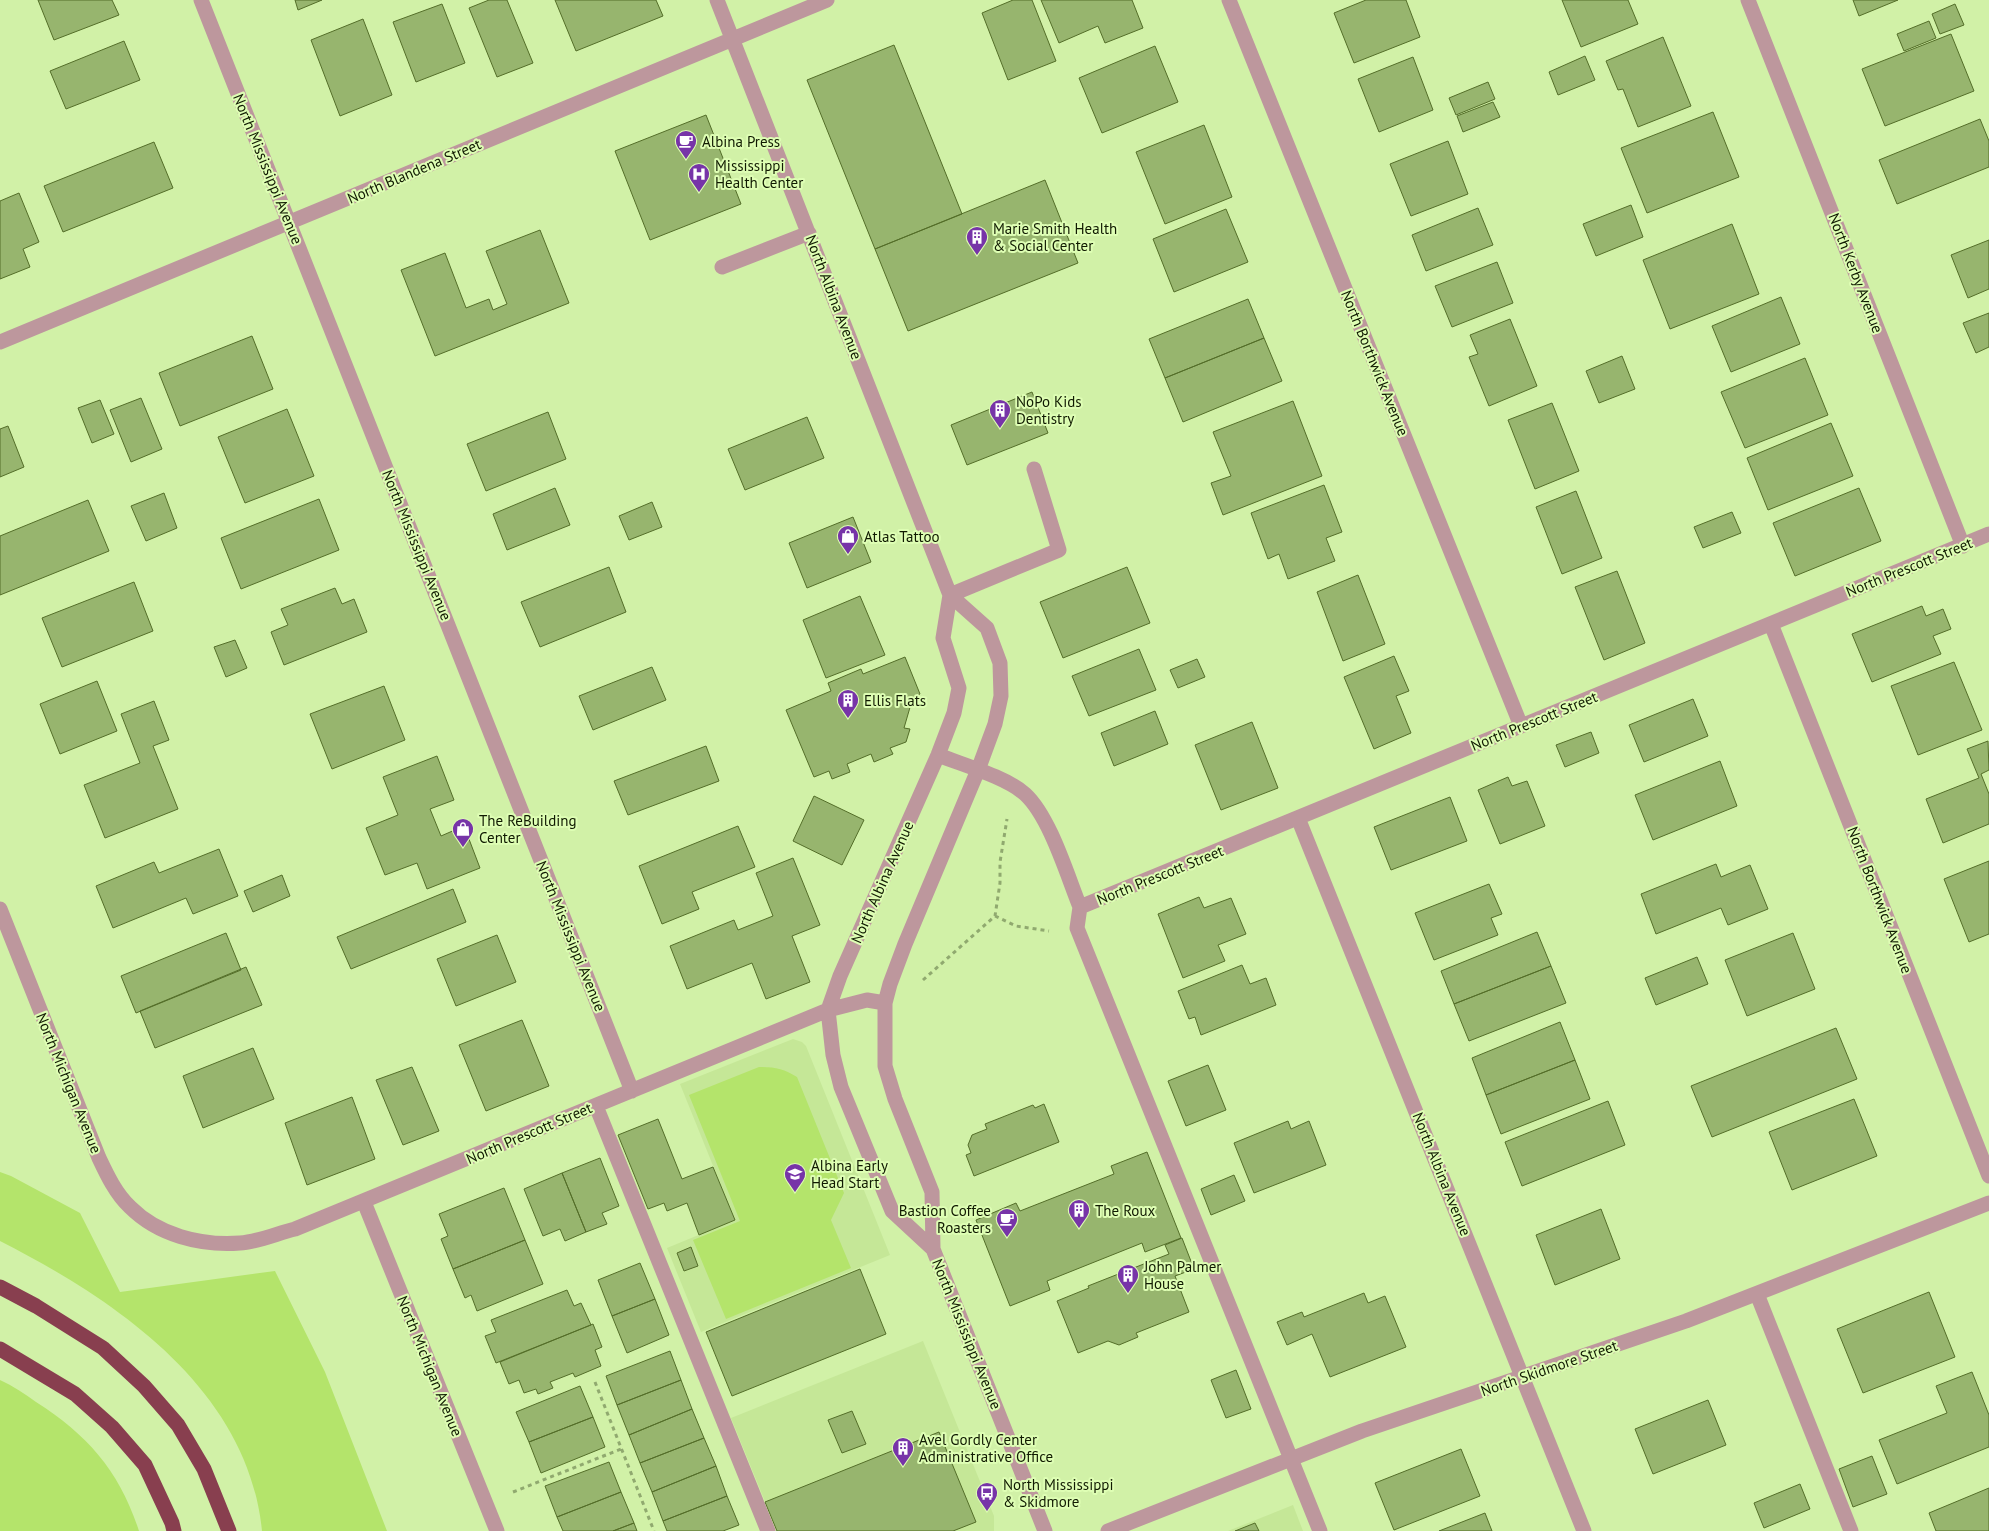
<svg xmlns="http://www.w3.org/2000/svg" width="1989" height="1531" viewBox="0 0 1989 1531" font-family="'PT Sans',sans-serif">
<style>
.built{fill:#c5e797}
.green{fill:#b4e46b}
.building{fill:#97b56e;stroke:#546e29}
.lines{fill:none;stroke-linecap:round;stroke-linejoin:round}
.path{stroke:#90a96f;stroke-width:3;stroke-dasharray:4 4;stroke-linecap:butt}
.minor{stroke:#bd979d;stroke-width:15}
.highway{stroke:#883f4f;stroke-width:15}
.labels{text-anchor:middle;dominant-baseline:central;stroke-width:4;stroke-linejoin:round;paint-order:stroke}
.poi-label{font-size:15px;fill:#101a01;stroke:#defeb4;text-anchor:start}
.street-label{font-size:15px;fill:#101a01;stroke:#defeb4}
</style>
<rect width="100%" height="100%" fill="#d1f1a7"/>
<path class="built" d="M 793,1039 L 802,1042 L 806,1046 L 890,1255 L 701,1332 L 667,1248 L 735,1220 L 680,1084 Z
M 923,1341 L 994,1516 L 994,1531 L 777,1531 L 731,1418 Z
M 1293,1505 L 1303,1531 L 1228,1531 Z"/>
<path class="green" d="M 759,1067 C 775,1067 784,1069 797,1077 L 844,1193 L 831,1220 L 851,1268 L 726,1319 L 693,1240 L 740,1221 L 689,1095 Z
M 0,1172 L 11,1176 L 80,1213 L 120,1292 L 275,1271 L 325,1372 L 387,1531 L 262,1531 C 248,1389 116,1300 0,1241 Z
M 0,1380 C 13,1386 25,1394 36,1402 C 88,1435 120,1472 139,1531 L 0,1531 Z"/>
<path class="building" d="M 38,0 L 112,0 L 119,15 L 54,40 Z
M 295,0 L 322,0 L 298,10 Z
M 489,0 L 507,0 L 533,63 L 497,77 L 469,8 Z
M 555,0 L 656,0 L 663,16 L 576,51 Z
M 1013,0 L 1032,0 L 1056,61 L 1008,80 L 982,13 Z
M 1041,0 L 1132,0 L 1143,28 L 1105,43 L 1098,26 L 1059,43 Z
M 1366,0 L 1406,0 L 1420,37 L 1354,63 L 1334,13 Z
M 1562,0 L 1628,0 L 1638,24 L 1581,47 Z
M 1853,0 L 1898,0 L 1859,16 Z
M 442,4 L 465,63 L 416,82 L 393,22 Z
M 1955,4 L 1964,25 L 1940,34 L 1932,14 Z
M 363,19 L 392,95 L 340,116 L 311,40 Z
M 1929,21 L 1936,38 L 1904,51 L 1897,34 Z
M 1951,34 L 1974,91 L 1885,126 L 1862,69 Z
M 1663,37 L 1691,106 L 1638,127 L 1623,89 L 1618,90 L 1606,61 Z
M 124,41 L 140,80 L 66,109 L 50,71 Z
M 894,45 L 962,214 L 875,249 L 807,80 Z
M 1155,46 L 1178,102 L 1102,133 L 1079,78 Z
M 1585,56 L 1595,80 L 1558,95 L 1549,72 Z
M 1413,57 L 1433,110 L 1379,132 L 1358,79 Z
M 1488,82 L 1495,99 L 1456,115 L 1449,98 Z
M 1493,102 L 1500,117 L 1463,132 L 1457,116 Z
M 1713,112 L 1739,177 L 1647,213 L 1621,148 Z
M 706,115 L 741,204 L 650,240 L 615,151 Z
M 1980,119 L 1989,141 L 1989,167 L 1897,204 L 1879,160 Z
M 1204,125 L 1232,197 L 1165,224 L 1136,152 Z
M 1448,141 L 1468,194 L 1411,216 L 1390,164 Z
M 154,142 L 173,188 L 63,232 L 44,186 Z
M 1045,180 L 1078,263 L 908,331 L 875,249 Z
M 19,193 L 39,242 L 23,249 L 30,267 L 0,279 L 0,201 Z
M 1631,205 L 1643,237 L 1596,256 L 1583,224 Z
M 1478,208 L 1493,245 L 1426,271 L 1412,235 Z
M 1226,209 L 1248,262 L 1174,292 L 1153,239 Z
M 1732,224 L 1759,294 L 1670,329 L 1643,260 Z
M 540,230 L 569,303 L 435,356 L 401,270 L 445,253 L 466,308 L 489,299 L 493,310 L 507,304 L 486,251 Z
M 1989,240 L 1989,289 L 1968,298 L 1951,255 Z
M 1497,262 L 1513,303 L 1452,327 L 1435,286 Z
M 1781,297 L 1800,344 L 1731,372 L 1712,326 Z
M 1248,299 L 1264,338 L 1165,378 L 1149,339 Z
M 1989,313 L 1989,347 L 1976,353 L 1963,323 Z
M 1510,319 L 1537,386 L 1489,406 L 1469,357 L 1478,354 L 1470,335 Z
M 252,336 L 273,389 L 180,426 L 159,373 Z
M 1264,338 L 1282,381 L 1183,422 L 1165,378 Z
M 1622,356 L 1635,389 L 1599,403 L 1586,371 Z
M 1805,358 L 1828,415 L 1745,448 L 1721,392 Z
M 1032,392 L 1048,433 L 967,465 L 951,425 Z
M 141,398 L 162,449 L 131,462 L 110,410 Z
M 100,400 L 114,434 L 92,443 L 78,408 Z
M 1293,401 L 1322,476 L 1223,515 L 1211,483 L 1231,476 L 1213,432 Z
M 1552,403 L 1579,471 L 1535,489 L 1508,420 Z
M 287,409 L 314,476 L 245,503 L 218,437 Z
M 548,412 L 566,459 L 486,491 L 467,444 Z
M 807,417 L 824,458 L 745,490 L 728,449 Z
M 1831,423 L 1853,476 L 1768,510 L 1747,458 Z
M 8,426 L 24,467 L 0,477 L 0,429 Z
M 1324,485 L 1342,532 L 1326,538 L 1335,561 L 1288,579 L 1279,554 L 1268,559 L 1251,513 Z
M 555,488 L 570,525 L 507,550 L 493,514 Z
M 1859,488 L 1881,541 L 1795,576 L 1773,523 Z
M 1576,491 L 1602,558 L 1562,574 L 1536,507 Z
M 164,493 L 177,528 L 146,541 L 131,506 Z
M 319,499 L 339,550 L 241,589 L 221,538 Z
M 88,500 L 109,551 L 0,595 L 0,536 Z
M 652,502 L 662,527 L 629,540 L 619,516 Z
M 1732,512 L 1741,533 L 1703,548 L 1694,527 Z
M 853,517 L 871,562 L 807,588 L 789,543 Z
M 609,567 L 626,612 L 540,647 L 521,602 Z
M 1127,567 L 1150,623 L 1063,658 L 1040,602 Z
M 1617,571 L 1645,643 L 1604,660 L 1575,587 Z
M 1358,575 L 1385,644 L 1343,661 L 1317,592 Z
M 134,582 L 153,631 L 62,667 L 42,618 Z
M 335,588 L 342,604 L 354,599 L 367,632 L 284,665 L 271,632 L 288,625 L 281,609 Z
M 860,596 L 885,655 L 826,678 L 803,620 Z
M 1922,606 L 1926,616 L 1943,609 L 1951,629 L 1933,636 L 1941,654 L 1872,682 L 1852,634 Z
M 235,640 L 247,668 L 226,677 L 214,647 Z
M 1139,649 L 1156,690 L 1089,716 L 1072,676 Z
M 1394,656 L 1409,691 L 1396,696 L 1411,733 L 1374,749 L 1344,677 Z
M 905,657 L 920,694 L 913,697 L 904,728 L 910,729 L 906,742 L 890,748 L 893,754 L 874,762 L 871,754 L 847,764 L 850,772 L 832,779 L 829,771 L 814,777 L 786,710 L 831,691 L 828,683 L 861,669 L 863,674 Z
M 1197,659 L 1205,677 L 1178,688 L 1170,670 Z
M 1954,662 L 1982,730 L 1918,755 L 1891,686 Z
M 652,667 L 666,700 L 593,730 L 579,696 Z
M 97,681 L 117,731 L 60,754 L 40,704 Z
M 384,686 L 405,740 L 332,769 L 310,714 Z
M 1693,699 L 1708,736 L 1644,762 L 1629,725 Z
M 154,701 L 169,740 L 153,746 L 178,809 L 105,838 L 84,785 L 140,763 L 121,714 Z
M 1155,711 L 1168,744 L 1114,766 L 1101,733 Z
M 1252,722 L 1278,788 L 1221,810 L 1195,745 Z
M 1591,732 L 1599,753 L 1565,767 L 1556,745 Z
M 1988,741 L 1989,770 L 1981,774 L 1989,794 L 1989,824 L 1943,843 L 1926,799 L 1979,778 L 1967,749 Z
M 706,746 L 719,781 L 628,815 L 614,781 Z
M 437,756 L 454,800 L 430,809 L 441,836 L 464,826 L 480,868 L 427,889 L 417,863 L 385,875 L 366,828 L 398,815 L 383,777 Z
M 1720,761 L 1737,806 L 1653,840 L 1635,795 Z
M 1508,777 L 1512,786 L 1527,781 L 1545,826 L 1500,844 L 1478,790 Z
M 814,796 L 864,820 L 842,865 L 793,841 Z
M 1450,797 L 1467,841 L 1391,870 L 1374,827 Z
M 738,826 L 755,867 L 692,892 L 699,909 L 662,924 L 639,866 Z
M 219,849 L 238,896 L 193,914 L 186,898 L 113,928 L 96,886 L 154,862 L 159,873 Z
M 793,858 L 820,925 L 792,936 L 810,982 L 766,999 L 752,963 L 687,989 L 670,946 L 734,920 L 738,930 L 773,916 L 756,873 Z
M 1989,861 L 1989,934 L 1969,942 L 1944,879 Z
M 1716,864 L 1721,877 L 1750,865 L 1768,909 L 1728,925 L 1721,908 L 1656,934 L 1641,894 Z
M 282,875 L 290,896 L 253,912 L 244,891 Z
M 1489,884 L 1502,914 L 1491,918 L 1498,935 L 1434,960 L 1415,913 Z
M 453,889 L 466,922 L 351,969 L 337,937 Z
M 1199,897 L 1204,908 L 1231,898 L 1246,934 L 1218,945 L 1225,961 L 1183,978 L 1158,914 Z
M 1537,932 L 1551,966 L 1454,1004 L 1441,971 Z
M 226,933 L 241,970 L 136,1013 L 121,976 Z
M 1793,933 L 1815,989 L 1747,1016 L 1725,960 Z
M 497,935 L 516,982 L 456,1006 L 437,959 Z
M 1697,957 L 1708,984 L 1656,1005 L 1645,978 Z
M 1242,965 L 1250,984 L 1266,978 L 1276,1005 L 1201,1035 L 1195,1017 L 1189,1019 L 1178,991 Z
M 1551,966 L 1566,1003 L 1469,1041 L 1454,1004 Z
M 246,967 L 262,1005 L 155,1048 L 140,1011 Z
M 522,1020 L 549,1086 L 486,1111 L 459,1045 Z
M 1560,1022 L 1575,1060 L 1486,1095 L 1472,1058 Z
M 1836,1028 L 1857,1079 L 1712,1137 L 1691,1086 Z
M 253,1048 L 274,1099 L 203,1128 L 183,1076 Z
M 1575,1060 L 1590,1099 L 1501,1134 L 1486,1095 Z
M 1208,1065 L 1226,1110 L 1186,1126 L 1168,1081 Z
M 412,1067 L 439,1131 L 403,1145 L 376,1080 Z
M 352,1097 L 375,1159 L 307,1185 L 285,1123 Z
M 1854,1099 L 1877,1156 L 1792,1190 L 1769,1132 Z
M 1608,1101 L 1625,1145 L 1522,1186 L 1505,1142 Z
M 1044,1104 L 1059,1142 L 974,1176 L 966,1155 L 971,1153 L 968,1145 L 972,1135 L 987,1129 L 985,1124 L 1033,1105 L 1035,1108 Z
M 658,1119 L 682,1179 L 713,1167 L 735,1220 L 699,1235 L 687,1203 L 667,1211 L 664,1203 L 648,1209 L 618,1135 Z
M 1288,1121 L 1291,1129 L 1309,1121 L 1326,1165 L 1254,1193 L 1234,1143 Z
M 1147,1152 L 1181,1238 L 1145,1252 L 1142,1243 L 1047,1281 L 1050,1290 L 1010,1306 L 976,1220 L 1016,1203 L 1020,1211 L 1114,1174 L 1111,1166 Z
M 600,1158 L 619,1206 L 602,1213 L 607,1224 L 586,1232 L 562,1173 Z
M 562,1173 L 586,1232 L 565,1241 L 560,1229 L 543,1236 L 524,1189 Z
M 1234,1175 L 1245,1201 L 1211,1215 L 1201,1189 Z
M 504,1188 L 525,1240 L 453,1269 L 441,1239 L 448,1236 L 439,1214 Z
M 1601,1209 L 1620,1259 L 1555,1285 L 1536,1235 Z
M 1182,1238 L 1194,1269 L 1175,1276 L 1189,1312 L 1136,1333 L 1138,1337 L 1119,1345 L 1108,1341 L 1078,1353 L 1057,1301 L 1089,1288 L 1088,1286 L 1169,1254 L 1165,1245 Z
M 525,1240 L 543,1284 L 477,1311 L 471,1295 L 465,1298 L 453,1269 Z
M 691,1247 L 698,1266 L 684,1271 L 677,1253 Z
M 640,1263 L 655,1299 L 612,1316 L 598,1280 Z
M 860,1269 L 886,1334 L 732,1396 L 706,1332 Z
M 567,1290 L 574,1306 L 581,1303 L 591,1325 L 496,1363 L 485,1336 L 496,1332 L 491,1320 Z
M 1929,1292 L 1955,1357 L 1863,1393 L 1837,1329 Z
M 1364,1293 L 1368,1303 L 1385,1296 L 1406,1347 L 1330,1377 L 1312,1334 L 1287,1345 L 1277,1322 L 1302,1312 L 1304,1317 Z
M 655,1299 L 669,1335 L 627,1353 L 612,1316 Z
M 593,1324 L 602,1347 L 595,1350 L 601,1366 L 575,1377 L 573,1373 L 550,1382 L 553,1388 L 538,1394 L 536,1389 L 524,1393 L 519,1380 L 509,1384 L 500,1362 Z
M 670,1351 L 681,1380 L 617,1405 L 606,1376 Z
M 1236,1370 L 1251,1409 L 1226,1418 L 1211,1380 Z
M 1972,1372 L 1989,1415 L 1989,1447 L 1897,1484 L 1879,1440 L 1947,1413 L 1936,1386 Z
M 681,1380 L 692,1409 L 629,1435 L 617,1405 Z
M 580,1386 L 593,1417 L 529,1442 L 516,1412 Z
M 1708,1400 L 1726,1445 L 1653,1474 L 1635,1429 Z
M 692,1409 L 704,1438 L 640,1463 L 629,1435 Z
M 852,1411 L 866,1444 L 842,1453 L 828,1420 Z
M 593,1417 L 605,1447 L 541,1473 L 529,1442 Z
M 939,1432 L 976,1522 L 953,1531 L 777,1531 L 765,1502 Z
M 704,1438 L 716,1466 L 652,1492 L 640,1463 Z
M 1461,1449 L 1480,1496 L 1394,1530 L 1375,1483 Z
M 1872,1456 L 1887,1494 L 1853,1507 L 1839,1469 Z
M 609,1462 L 621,1492 L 557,1517 L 545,1486 Z
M 716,1466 L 727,1496 L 663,1521 L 652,1492 Z
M 1800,1484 L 1810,1509 L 1764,1528 L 1754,1503 Z
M 1989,1488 L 1989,1531 L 1936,1531 L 1929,1513 Z
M 621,1492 L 634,1523 L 613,1531 L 563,1531 L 557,1517 Z
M 727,1496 L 739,1525 L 723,1531 L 667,1531 L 663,1521 Z
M 1485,1513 L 1492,1531 L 1439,1531 Z
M 634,1523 L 637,1531 L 613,1531 Z
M 1255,1523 L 1259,1531 L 1235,1531 Z"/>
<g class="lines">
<path class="path" d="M 995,916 L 1016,926 L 1049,931
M 923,980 L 995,916 L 1000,883 L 1000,862 L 1007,819
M 595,1382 L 654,1531
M 513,1492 L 621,1449"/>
<path class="minor" d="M 201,0 L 632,1091
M 717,0 L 950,595 L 987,628 L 1000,663 L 1001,696 L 995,724 L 978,770 L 905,944 L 890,984 L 885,1003 L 885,1066 L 895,1099 L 932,1192 L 933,1249 L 1045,1531
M 1229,0 L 1521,726
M 1748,0 L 1963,546
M 722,267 L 809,233
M 0,342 L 827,0
M 950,595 L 1059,550 L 1034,469
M 1771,624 L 1989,1176
M 938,755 C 963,765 1006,777 1025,794 C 1050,817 1067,875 1080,907
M 1298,818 L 1584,1531
M 1080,907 L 1989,534
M 1080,907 L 1077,928 L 1320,1531
M 0,909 L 99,1158 C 107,1175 116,1194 130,1207 C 158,1235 200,1246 240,1243 C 258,1242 278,1233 295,1229 L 828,1010 L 867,1000 L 885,1003
M 596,1106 L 768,1531
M 364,1202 L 497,1531
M 933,1249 L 892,1211 L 841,1087 L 833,1055 L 828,1010 L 840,976 L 938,755 L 954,713 L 959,688 L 943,638 L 950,595
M 1757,1294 L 1851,1531
M 1108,1531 L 1362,1431 L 1686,1321 L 1989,1203"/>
<path class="highway" d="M 0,1287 L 36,1306 L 103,1348 L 144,1386 L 178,1425 L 204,1469 L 229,1531
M 0,1349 L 75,1394 L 112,1427 L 145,1465 L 172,1523 L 174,1531"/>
</g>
<defs>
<g id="cafe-pin" transform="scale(1.125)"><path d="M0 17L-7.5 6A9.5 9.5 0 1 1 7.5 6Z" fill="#7734a8" stroke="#defeb4"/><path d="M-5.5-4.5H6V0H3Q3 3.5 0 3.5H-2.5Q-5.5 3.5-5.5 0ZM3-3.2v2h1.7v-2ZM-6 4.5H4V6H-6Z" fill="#fff"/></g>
<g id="hospital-pin" transform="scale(1.125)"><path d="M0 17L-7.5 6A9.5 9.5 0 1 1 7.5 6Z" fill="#7734a8" stroke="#defeb4"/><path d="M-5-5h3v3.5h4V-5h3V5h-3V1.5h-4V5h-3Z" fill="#fff"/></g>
<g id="building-pin" transform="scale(1.125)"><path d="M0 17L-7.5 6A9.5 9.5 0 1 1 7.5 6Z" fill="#7734a8" stroke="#defeb4"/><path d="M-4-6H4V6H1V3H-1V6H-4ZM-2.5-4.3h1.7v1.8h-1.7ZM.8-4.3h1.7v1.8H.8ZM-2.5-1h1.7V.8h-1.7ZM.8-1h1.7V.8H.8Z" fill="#fff"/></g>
<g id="shop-pin" transform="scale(1.125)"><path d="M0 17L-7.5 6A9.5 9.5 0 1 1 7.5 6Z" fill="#7734a8" stroke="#defeb4"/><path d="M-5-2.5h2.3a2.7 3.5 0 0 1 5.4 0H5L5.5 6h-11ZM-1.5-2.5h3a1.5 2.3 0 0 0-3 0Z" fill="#fff"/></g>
<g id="school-pin" transform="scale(1.125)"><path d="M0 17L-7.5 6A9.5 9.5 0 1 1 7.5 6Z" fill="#7734a8" stroke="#defeb4"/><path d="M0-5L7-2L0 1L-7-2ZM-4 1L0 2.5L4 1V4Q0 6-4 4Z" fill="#fff"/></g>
<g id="bus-pin" transform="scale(1.125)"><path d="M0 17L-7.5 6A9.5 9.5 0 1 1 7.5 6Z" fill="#7734a8" stroke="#defeb4"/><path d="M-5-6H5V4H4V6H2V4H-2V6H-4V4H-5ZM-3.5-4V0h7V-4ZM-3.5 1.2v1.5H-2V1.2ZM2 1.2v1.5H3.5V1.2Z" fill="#fff"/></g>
</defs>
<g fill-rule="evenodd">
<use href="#cafe-pin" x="686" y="141"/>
<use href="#hospital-pin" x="699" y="174"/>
<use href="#building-pin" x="977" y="237"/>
<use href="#building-pin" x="1000" y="410"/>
<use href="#shop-pin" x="848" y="536"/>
<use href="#building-pin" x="848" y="700"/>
<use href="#shop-pin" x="463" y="829"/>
<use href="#school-pin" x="795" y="1174"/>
<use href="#building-pin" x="1079" y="1210"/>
<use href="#cafe-pin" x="1007" y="1219"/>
<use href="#building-pin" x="1128" y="1275"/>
<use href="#building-pin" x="903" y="1448"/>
<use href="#bus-pin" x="987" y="1493"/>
</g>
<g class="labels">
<g class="poi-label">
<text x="702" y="141">Albina Press</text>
<text x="715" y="165">Mississippi<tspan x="715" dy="17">Health Center</tspan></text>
<text x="993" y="228">Marie Smith Health<tspan x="993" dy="17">&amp; Social Center</tspan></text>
<text x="1016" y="401">NoPo Kids<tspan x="1016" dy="17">Dentistry</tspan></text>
<text x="864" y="536">Atlas Tattoo</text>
<text x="864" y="700">Ellis Flats</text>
<text x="479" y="820">The ReBuilding<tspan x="479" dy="17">Center</tspan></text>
<text x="811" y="1165">Albina Early<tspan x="811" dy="17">Head Start</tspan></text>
<text x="991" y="1210" text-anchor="end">Bastion Coffee<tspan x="991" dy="17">Roasters</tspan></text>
<text x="1095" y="1210">The Roux</text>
<text x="1144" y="1266">John Palmer<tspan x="1144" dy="17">House</tspan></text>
<text x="919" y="1439">Avel Gordly Center<tspan x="919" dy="17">Administrative Office</tspan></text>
<text x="1003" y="1484">North Mississippi<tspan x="1003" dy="17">&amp; Skidmore</tspan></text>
</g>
<g class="street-label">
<text transform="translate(268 169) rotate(68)">North Mississippi Avenue</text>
<text transform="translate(414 171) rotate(-23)">North Blandena Street</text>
<text transform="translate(1856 273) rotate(69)">North Kerby Avenue</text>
<text transform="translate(834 297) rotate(69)">North Albina Avenue</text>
<text transform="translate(1375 363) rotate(68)">North Borthwick Avenue</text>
<text transform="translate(417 545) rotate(68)">North Mississippi Avenue</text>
<text transform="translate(1909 567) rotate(-22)">North Prescott Street</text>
<text transform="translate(1534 721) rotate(-22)">North Prescott Street</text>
<text transform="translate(1160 875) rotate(-22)">North Prescott Street</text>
<text transform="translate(882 882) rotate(-66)">North Albina Avenue</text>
<text transform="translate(1880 900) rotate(69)">North Borthwick Avenue</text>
<text transform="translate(571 936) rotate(68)">North Mississippi Avenue</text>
<text transform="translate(69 1083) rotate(68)">North Michigan Avenue</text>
<text transform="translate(529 1133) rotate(-23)">North Prescott Street</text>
<text transform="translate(1442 1174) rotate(68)">North Albina Avenue</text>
<text transform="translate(967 1334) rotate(68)">North Mississippi Avenue</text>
<text transform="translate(430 1366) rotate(68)">North Michigan Avenue</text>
<text transform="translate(1549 1368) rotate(-19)">North Skidmore Street</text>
</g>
</g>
</svg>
